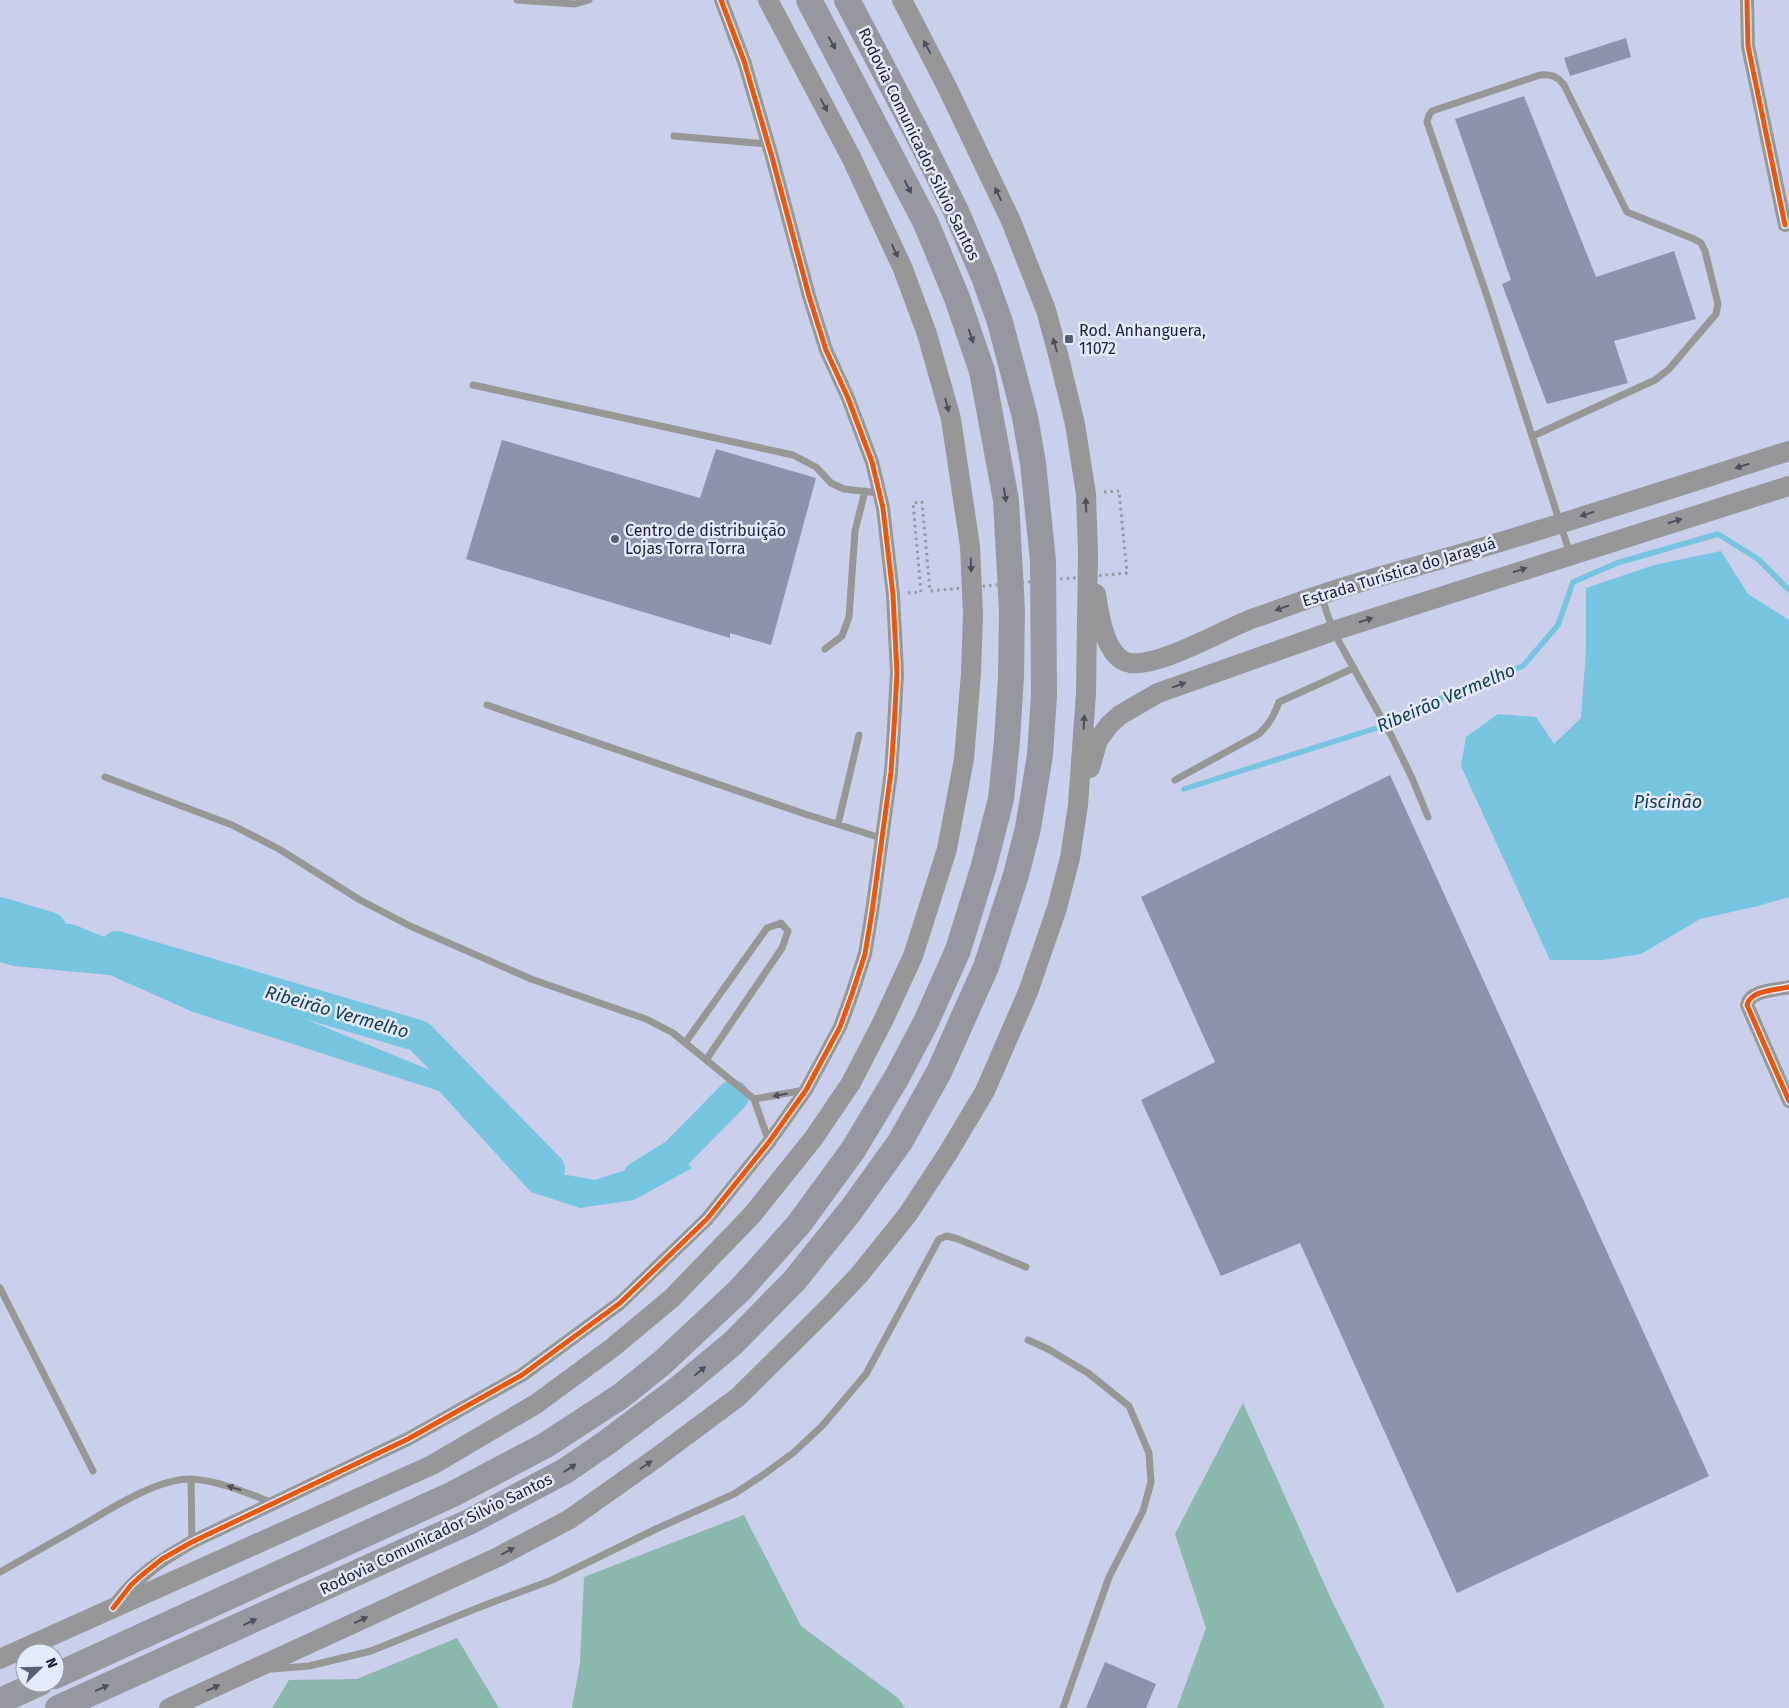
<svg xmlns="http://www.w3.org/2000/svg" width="1789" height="1708" viewBox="0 0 1789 1708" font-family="'Fira Sans',sans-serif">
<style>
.forest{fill:#8ab8ac}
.water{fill:#76c4e0}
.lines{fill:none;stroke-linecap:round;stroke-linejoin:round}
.stream{stroke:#76c4e0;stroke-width:5.5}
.river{stroke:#76c4e0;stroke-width:32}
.building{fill:#8f92ab}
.path{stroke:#9999a0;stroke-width:3;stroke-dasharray:2.5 4;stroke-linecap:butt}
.lane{stroke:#979796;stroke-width:7}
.street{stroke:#979796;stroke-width:14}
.secondary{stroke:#979799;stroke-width:20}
.highway{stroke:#97989f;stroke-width:26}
.path-bridge{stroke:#9999a0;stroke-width:3;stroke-dasharray:2.5 4;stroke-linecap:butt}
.cycleway-casing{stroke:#e5e9fc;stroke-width:8}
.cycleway{stroke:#e8590c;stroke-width:5}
.oneway{fill:#4d4f61}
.oneway2{fill:#4d4f5e}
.oneway3{fill:#4d4f5d}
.poi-dot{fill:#595d76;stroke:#e5e9fc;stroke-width:2}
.labels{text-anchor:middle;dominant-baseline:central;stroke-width:5;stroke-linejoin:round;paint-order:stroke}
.street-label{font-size:16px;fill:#1c1f37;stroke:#e5e9fc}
.poi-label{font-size:16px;fill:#1c1f37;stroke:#e5e9fc;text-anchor:start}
.water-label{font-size:18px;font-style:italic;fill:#0f404c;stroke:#e5e9fc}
</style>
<rect width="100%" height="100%" fill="#cacfeb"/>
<path class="forest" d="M 1243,1403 L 1332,1601 L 1385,1708 L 1177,1708 L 1206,1628 L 1175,1534 Z
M 744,1515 L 801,1626 L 898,1698 L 905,1708 L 572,1708 L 580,1663 L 584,1577 Z
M 457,1638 L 499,1708 L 272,1708 L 289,1680 L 357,1679 Z"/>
<path class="water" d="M 1721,551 L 1748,594 L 1789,620 L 1789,897 L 1758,906 L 1700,919 L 1641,954 L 1603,960 L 1550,960 L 1461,766 L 1466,737 L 1498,714 L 1536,717 L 1554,744 L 1581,718 L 1586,650 L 1586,588 L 1654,565 Z
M 0,915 L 21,916 L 75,925 L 447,1077 L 561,1174 L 595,1180 L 629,1169 L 666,1145 L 692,1168 L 634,1200 L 580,1208 L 531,1192 L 439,1091 L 193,1012 L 110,975 L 13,966 L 0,962 Z"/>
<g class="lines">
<path class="stream" d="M 1184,789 L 1386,725 L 1439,699 L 1523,666 L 1558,625 L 1573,582 L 1617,563 L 1718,534 L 1758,559 L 1789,590"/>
<path class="river" d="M 0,913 L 50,928
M 117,947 L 419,1036 L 549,1169
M 639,1177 L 676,1154 L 733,1096"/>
</g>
<path class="building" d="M 1626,38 L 1631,57 L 1570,76 L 1564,58 Z
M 1524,96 L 1596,277 L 1674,251 L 1696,319 L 1614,341 L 1628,383 L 1547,404 L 1502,284 L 1511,280 L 1455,119 Z
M 502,440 L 700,498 L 716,449 L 816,478 L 771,645 L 730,633 L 730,638 L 466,559 Z
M 1390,775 L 1709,1476 L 1457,1593 L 1300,1243 L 1221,1276 L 1141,1100 L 1215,1062 L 1141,897 Z
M 1105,1662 L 1156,1684 L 1146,1708 L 1086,1708 Z"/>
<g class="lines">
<path class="path" d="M 1104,492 L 1119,491
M 908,593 L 921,592"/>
<path class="lane" d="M 517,0 L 575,4 L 589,0
M 674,136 L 768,144
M 473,385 L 793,455 L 816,467 L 831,483 L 844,489 L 879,493
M 1533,436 L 1655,380 L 1669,369 L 1716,314 L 1718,304 L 1705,251 L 1701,243 L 1694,239 L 1627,212 L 1564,85 C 1557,76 1551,74 1540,75 L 1432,111 L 1429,115 L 1427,122 L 1487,296 L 1570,554
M 1321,595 L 1333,631 L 1392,737 L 1412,778 L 1428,817
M 825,649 L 842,636 L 849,617 L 855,531 L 865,491
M 487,705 L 805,814 L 881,838
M 105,777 L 232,825 L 279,849 L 360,900 L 410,926 L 531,979 L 646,1019 L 673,1033 L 754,1099 L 769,1142
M 1175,780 L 1259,734 C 1269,724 1274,716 1279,702 L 1354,668
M 838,824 L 859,735
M 685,1043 L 767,928 L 781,923 L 788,931 L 782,948 L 706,1060
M 754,1099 L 805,1090
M 0,1288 L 93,1471
M 1028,1340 L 1048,1349 L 1088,1373 L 1129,1406 L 1149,1453 L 1151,1482 L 1143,1511 L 1109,1577 L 1063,1708
M 191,1479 L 192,1542
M 0,1572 C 28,1556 56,1540 83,1525 C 112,1508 158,1478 192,1479 C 220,1481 247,1493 273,1503
M 272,1669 L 309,1666 L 371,1651 L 480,1607 L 552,1580 L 656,1529 L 734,1494 L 763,1475 L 793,1453 L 822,1426 L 866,1374 L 939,1239 L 947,1236 L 958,1239 L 1026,1267"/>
<path class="street" d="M 1747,0 L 1748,46 L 1785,225
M 1789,987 C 1776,990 1750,990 1747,1005 L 1789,1101
M 115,1605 C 138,1575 159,1561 192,1542 L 408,1439 L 522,1375 L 620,1303 L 707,1219 L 769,1142 L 806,1090 L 840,1027 L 852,994 L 865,954 L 872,912 L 891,772 L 894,728 L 897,673 L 893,595 L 883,508 L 872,462 L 848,398 L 826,350 L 809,296 L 772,157 L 744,61 L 721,0"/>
<path class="secondary" d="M 1096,594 C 1099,614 1105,659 1130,663 C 1160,667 1222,630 1254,618 C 1276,611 1297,602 1320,595 C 1371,577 1424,565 1477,549 C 1581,518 1685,484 1789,451
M 1090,768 L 1098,740 L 1109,725 L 1120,715 L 1158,693 L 1333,631 L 1789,486
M 0,1659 L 432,1465 L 536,1404 L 612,1348 L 672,1298 L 752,1215 L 813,1139 L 851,1083 L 883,1021 L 913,956 L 947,849 L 964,759 L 971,673 L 973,614 L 970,546 L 951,419 L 927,334 L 903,269 L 852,159 L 768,0
M 169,1708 L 498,1557 L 570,1519 L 656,1458 L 738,1397 L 826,1310 L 859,1275 L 908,1214 L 948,1153 L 985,1091 L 1028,992 L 1057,908 L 1070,858 L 1078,805 L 1086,693 L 1088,553 L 1086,494 L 1075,424 L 1059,358 L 1046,310 L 1031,272 L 1011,221 L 946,85 L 902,0"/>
<path class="highway" d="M 55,1676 L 453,1494 L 546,1445 L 621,1396 L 662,1363 L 740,1290 L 799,1224 L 853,1150 L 897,1077 L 926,1022 L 958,950 L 983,869 L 1001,799 L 1007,741 L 1011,677 L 1012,611 L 1006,500 L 982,371 L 957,298 L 926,223 L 809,0
M 0,1701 L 40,1683
M 58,1708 L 469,1522 L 565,1471 L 606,1443 L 678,1389 L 732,1344 L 794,1281 L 851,1210 L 900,1142 L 939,1072 L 986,967 L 1016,875 L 1028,828 L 1040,755 L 1044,696 L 1043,561 L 1033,463 L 1025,417 L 1000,322 L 984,277 L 956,211 L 918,135 L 847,0"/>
<path class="path-bridge" d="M 921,592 L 913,503 L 922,502 L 930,591 L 1127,573 L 1119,491"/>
<g class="cycleway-casing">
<path id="cycleway" d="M 1747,0 L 1748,46 L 1785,225
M 1789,987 C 1776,990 1750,990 1747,1005 L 1789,1101
M 113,1608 L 131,1585 L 142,1575 L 162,1559 L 192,1542 L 408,1439 L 522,1375 L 620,1303 L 707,1219 L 769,1142 L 806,1090 L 840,1027 L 852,994 L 865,954 L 872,912 L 891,772 L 894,728 L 897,673 L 893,595 L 883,508 L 872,462 L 848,398 L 826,350 L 809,296 L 772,157 L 744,61 L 721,0"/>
</g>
<use href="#cycleway" class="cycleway"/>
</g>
<defs><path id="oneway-solid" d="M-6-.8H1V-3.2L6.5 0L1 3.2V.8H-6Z" transform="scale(1.25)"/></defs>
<g class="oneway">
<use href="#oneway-solid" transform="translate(832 43) rotate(61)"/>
<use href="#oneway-solid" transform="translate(908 187) rotate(63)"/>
<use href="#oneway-solid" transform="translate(971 336) rotate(71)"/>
<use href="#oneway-solid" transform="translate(1005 495) rotate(81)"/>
<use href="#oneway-solid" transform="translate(700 1371) rotate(-40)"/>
<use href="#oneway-solid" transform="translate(570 1468) rotate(-33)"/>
<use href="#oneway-solid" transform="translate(250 1622) rotate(-24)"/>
<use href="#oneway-solid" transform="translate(102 1688) rotate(-24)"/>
</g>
<g class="oneway2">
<use href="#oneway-solid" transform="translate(927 47) rotate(-118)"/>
<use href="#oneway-solid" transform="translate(824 105) rotate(62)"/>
<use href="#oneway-solid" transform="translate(998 194) rotate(-116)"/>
<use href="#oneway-solid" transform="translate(895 251) rotate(65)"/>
<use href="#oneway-solid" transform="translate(1055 345) rotate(-106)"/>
<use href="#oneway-solid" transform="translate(947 405) rotate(75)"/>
<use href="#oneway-solid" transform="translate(1742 466) rotate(163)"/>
<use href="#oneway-solid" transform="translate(1086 505) rotate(-92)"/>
<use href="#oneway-solid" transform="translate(1587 514) rotate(163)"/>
<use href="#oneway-solid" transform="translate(1675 521) rotate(-17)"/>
<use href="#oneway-solid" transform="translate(971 565) rotate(88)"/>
<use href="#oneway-solid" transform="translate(1520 570) rotate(-18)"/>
<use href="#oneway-solid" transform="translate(1282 608) rotate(160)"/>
<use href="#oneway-solid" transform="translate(1366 620) rotate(-18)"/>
<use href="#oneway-solid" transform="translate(1179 685) rotate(-20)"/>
<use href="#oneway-solid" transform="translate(1084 722) rotate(-87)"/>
<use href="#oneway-solid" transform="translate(646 1465) rotate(-35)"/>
<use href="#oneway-solid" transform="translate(508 1551) rotate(-28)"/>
<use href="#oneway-solid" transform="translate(361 1620) rotate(-25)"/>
<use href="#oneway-solid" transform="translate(213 1688) rotate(-25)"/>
</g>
<g class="oneway3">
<use href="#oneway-solid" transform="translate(780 1095) rotate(169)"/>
<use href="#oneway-solid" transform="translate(234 1488) rotate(-163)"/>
</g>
<g class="poi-dot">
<rect x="1064" y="334" width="10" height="10" rx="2.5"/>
<circle cx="615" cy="539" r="5"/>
</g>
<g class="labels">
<g class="street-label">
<text transform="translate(919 144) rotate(64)">Rodovia Comunicador Silvio Santos</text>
<text transform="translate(1399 572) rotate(-17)">Estrada Turística do Jaraguá</text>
<text transform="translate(436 1534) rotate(-26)">Rodovia Comunicador Silvio Santos</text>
</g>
<g class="poi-label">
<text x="1079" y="330">Rod. Anhanguera,<tspan x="1079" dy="18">11072</tspan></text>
<text x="625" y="530">Centro de distribuição<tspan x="625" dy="18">Lojas Torra Torra</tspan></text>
</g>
<g class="water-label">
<text transform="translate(1446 698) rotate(-23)">Ribeirão Vermelho</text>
<text x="1668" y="802">Piscinão</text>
<text transform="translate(337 1012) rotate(16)">Ribeirão Vermelho</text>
</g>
</g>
<g transform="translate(40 1668) rotate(67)"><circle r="24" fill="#e5e9fc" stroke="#9598ad"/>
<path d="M0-4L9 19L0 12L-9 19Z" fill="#595d76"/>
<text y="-8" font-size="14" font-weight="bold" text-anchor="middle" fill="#1c1f37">N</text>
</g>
</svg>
